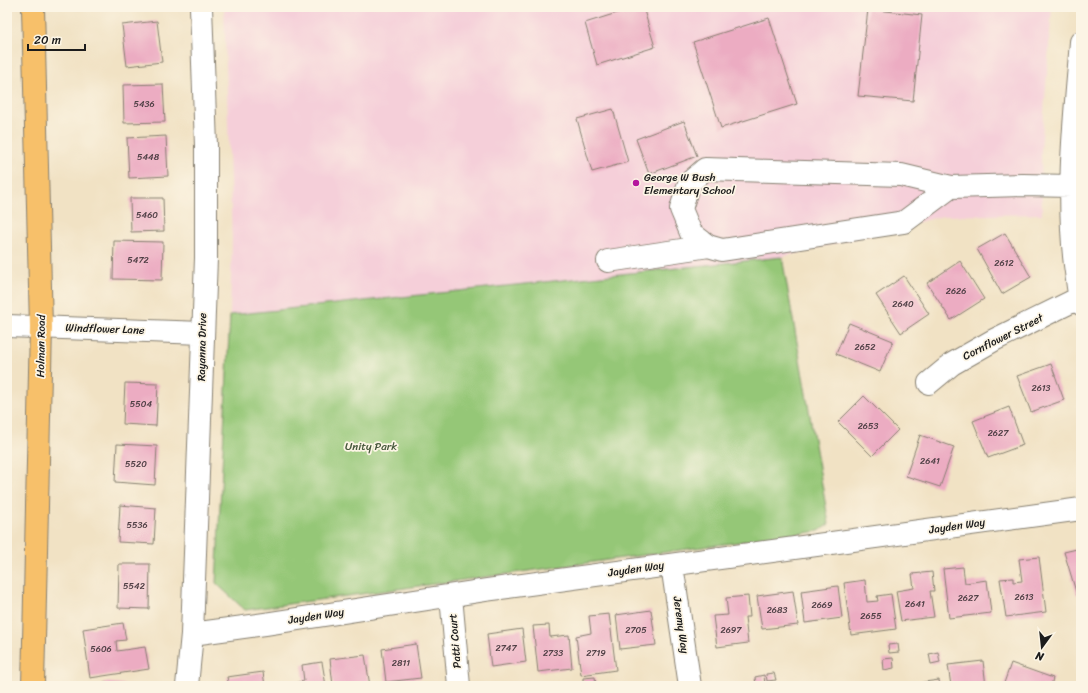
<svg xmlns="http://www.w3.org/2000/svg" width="1088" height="693" viewBox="0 0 1088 693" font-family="Sriracha,sans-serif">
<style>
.built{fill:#f5cfd9}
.green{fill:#95c777;stroke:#58724a}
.building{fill:#ecacc2}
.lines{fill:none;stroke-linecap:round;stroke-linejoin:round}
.minor-casing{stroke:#867f70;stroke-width:24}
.major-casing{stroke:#867f70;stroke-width:24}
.minor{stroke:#fff;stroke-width:22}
.major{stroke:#f7c06b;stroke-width:22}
.poi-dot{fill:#b5179e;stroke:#fcf5e5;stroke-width:1.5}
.labels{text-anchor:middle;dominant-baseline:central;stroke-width:3.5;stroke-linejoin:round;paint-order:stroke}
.number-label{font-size:9px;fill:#504046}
.poi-label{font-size:11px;fill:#1c1c1c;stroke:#fcf5e5;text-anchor:start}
.street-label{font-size:11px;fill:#1c1c1c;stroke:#fcf5e5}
.park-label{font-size:11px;fill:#46583c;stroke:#fcf5e5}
</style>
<rect width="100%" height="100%" fill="#fcf5e5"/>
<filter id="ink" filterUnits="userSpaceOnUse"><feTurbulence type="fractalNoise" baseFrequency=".025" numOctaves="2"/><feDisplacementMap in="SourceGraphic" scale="8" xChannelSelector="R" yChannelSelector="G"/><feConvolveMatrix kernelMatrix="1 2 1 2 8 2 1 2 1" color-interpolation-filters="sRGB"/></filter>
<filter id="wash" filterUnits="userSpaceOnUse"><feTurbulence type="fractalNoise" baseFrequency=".012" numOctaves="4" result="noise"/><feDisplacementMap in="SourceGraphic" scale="16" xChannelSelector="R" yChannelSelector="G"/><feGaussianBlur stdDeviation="0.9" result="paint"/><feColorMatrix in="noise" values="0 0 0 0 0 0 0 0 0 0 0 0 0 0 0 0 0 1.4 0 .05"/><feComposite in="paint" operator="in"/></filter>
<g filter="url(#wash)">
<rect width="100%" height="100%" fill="#f1e2c4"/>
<path class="built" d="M 224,7 L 1052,7 L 1041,151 L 1042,214 L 943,216 L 782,257 L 230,315 L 232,240 Z"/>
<path class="green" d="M 782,257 L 829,524 L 819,531 L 245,610 L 216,583 L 230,315 Z"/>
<g id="blocks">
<path class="building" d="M 636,7 L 643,7 L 655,47 L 597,65 L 585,23 Z
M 868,9 L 922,15 L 913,101 L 858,96 Z
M 769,18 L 797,104 L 721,128 L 693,42 Z
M 157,21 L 162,62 L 127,66 L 122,25 Z
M 163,84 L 165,122 L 124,123 L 123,85 Z
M 613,109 L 628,162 L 592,172 L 577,119 Z
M 684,121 L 697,156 L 649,174 L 636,139 Z
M 166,136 L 168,176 L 129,178 L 127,138 Z
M 130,198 L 163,198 L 164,231 L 131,232 Z
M 1005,233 L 1031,277 L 1002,294 L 977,249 Z
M 114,241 L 163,242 L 162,280 L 113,279 Z
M 960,261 L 984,299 L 951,320 L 927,283 Z
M 904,276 L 929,314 L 901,333 L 876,295 Z
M 849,323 L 893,341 L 880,372 L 836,354 Z
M 1051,364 L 1064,400 L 1031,412 L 1017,376 Z
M 125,383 L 158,384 L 156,426 L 123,424 Z
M 864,396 L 898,430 L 872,456 L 838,422 Z
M 1009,407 L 1023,445 L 988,458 L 973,421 Z
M 920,435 L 954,447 L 940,487 L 906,476 Z
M 117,444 L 157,446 L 155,485 L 115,482 Z
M 120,505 L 156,508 L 154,544 L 118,542 Z
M 1081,548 L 1081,594 L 1077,595 L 1064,552 Z
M 1039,557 L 1046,612 L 1006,617 L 1000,579 L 1013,578 L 1013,582 L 1022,581 L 1019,559 Z
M 119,564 L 150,564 L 149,609 L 118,608 Z
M 963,567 L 965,583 L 987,580 L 991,613 L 949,618 L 943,569 Z
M 932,572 L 934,591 L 930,591 L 934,617 L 901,621 L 896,591 L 914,588 L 912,574 Z
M 865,580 L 867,602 L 878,601 L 877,596 L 891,594 L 896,629 L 851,635 L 844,583 Z
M 838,586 L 842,618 L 805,623 L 801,591 Z
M 793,591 L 798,625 L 762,629 L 757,596 Z
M 748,596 L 750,617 L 745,617 L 748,643 L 717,647 L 713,616 L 728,615 L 726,598 Z
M 651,610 L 656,645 L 620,649 L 616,615 Z
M 609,614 L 616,670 L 581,675 L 576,636 L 591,633 L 589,616 Z
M 123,623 L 126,640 L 116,641 L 117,651 L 145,647 L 149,669 L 90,678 L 83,629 Z
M 549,625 L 550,637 L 569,635 L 572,668 L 538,672 L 533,626 Z
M 522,629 L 526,662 L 491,667 L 487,634 Z
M 416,644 L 421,678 L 386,682 L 382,649 Z
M 898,644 L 899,652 L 889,653 L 888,645 Z
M 938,652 L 940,662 L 931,664 L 929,654 Z
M 365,655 L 370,686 L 333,686 L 330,659 Z
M 893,658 L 894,668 L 884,670 L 883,659 Z
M 983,661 L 986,686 L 951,686 L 948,665 Z
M 322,662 L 326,686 L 278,686 L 304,681 L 302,665 Z
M 1011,663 L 1053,678 L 1051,686 L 1003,686 Z
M 263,672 L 265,686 L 229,686 L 227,677 Z
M 774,673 L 776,680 L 767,681 L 766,674 Z
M 764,675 L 765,685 L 756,686 L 755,677 Z
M 595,677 L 596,686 L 583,686 L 583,678 Z
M 939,680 L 940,686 L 904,686 L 903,685 Z
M 104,682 L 130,685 L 130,686 L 103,686 Z"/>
</g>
</g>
<g filter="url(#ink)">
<use href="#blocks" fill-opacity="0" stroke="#867f70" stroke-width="1"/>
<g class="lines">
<g class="minor-casing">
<path id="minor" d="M 1081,42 C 1075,116 1066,190 1075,265 C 1077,278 1078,291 1081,304
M 951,187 L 904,222 L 722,250 L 708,246 L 691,233 L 681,209 L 689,183 L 705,169 L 901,175 L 951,187 L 1023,185 L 1071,186
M 608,261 L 709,246
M 7,326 L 203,333
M 929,383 L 952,364 L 994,340 L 1081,297
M 672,565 L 690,686
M 451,596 L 459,686
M 192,634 L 265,624 L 486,590 L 1081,509
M 187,686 L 192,634 L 206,258 L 206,146 L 201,7"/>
</g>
<g class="major-casing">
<path id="major" d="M 33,7 L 41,327 L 33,686"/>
</g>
<use href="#minor" class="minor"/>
<use href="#major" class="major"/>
</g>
</g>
<circle class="poi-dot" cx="636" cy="183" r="4"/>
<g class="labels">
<g class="number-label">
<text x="144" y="104">5436</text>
<text x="148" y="157">5448</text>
<text x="147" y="215">5460</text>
<text x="138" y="260">5472</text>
<text x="1004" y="263">2612</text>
<text x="956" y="291">2626</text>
<text x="903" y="304">2640</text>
<text x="865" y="347">2652</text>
<text x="1041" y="388">2613</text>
<text x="141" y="404">5504</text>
<text x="868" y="426">2653</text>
<text x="998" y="433">2627</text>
<text x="930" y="461">2641</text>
<text x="136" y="464">5520</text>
<text x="137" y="525">5536</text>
<text x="134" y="586">5542</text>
<text x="1024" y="597">2613</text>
<text x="968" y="598">2627</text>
<text x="915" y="604">2641</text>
<text x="822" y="605">2669</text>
<text x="777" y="610">2683</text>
<text x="871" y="616">2655</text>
<text x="636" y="630">2705</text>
<text x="731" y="630">2697</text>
<text x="506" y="648">2747</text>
<text x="101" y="649">5606</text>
<text x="553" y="653">2733</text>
<text x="596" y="653">2719</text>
<text x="401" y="663">2811</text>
</g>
<g class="poi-label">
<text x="644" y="177">George W Bush<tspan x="644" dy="13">Elementary School</tspan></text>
</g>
<g class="street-label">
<text transform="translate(105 329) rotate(2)">Windflower Lane</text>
<text transform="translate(1003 337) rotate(-27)">Cornflower Street</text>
<text transform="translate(41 346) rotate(-89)">Holman Road</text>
<text transform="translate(202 347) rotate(-89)">Rayanna Drive</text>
<text transform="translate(957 526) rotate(-8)">Jayden Way</text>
<text transform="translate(636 569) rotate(-8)">Jayden Way</text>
<text transform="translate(316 616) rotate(-9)">Jayden Way</text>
<text transform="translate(681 625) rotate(82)">Jeremy Way</text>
<text transform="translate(455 641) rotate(-95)">Patti Court</text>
</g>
<g class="park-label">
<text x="371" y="446">Unity Park</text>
</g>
</g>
<rect width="1088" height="693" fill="none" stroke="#fcf5e5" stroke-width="24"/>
<g transform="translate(1042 647) rotate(195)" stroke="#fcf5e5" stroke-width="3" paint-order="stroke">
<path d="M0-3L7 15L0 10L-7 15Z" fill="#1c1c1c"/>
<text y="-6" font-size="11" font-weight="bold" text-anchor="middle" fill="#1c1c1c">N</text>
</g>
<path d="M28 44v6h57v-6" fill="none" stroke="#1c1c1c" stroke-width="2"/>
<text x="34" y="44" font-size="12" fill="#1c1c1c" stroke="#fcf5e5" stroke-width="3" paint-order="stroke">20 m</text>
</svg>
